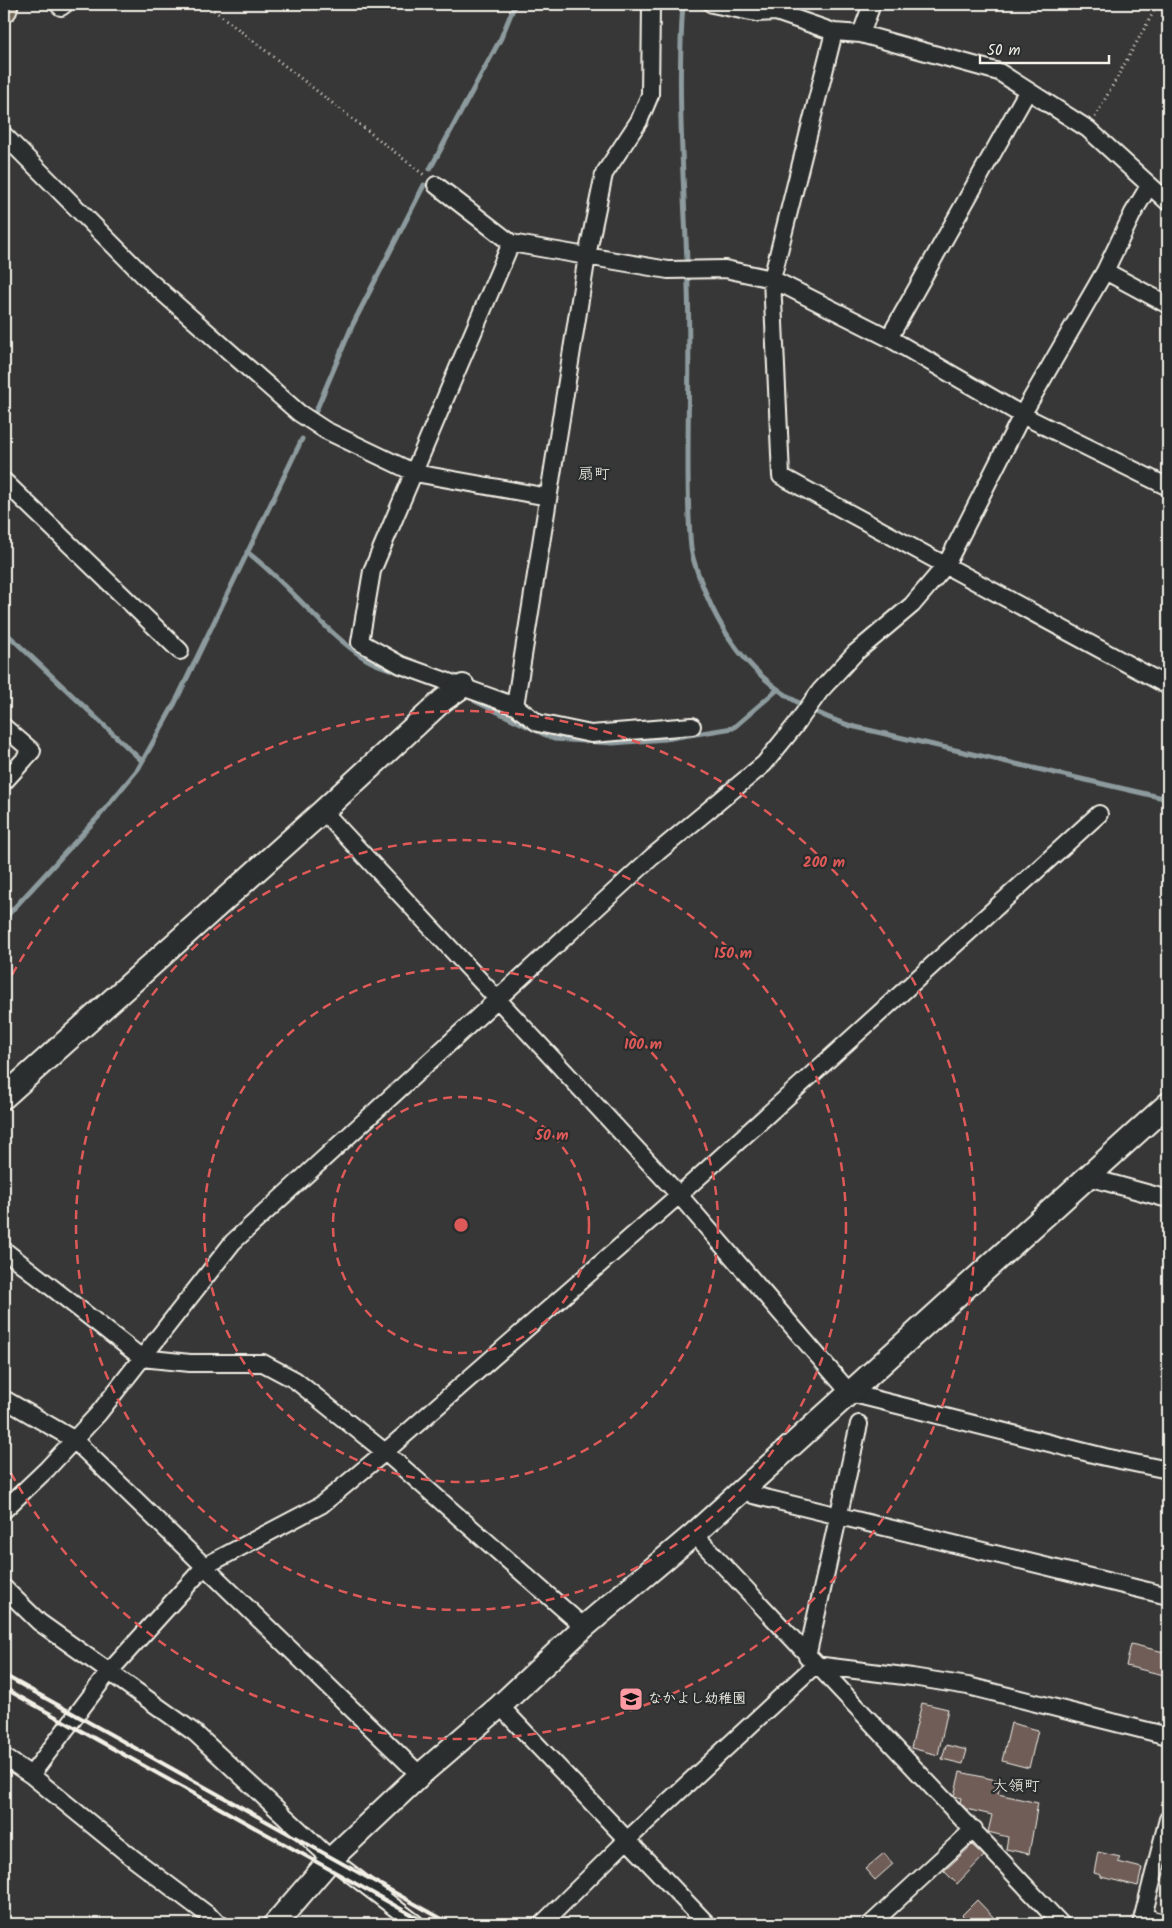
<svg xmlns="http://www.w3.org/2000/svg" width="1172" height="1928" viewBox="0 0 1172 1928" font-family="Kalam,'Klee One',sans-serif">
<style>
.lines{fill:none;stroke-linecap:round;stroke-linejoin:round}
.stream{stroke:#8d9b9e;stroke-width:5}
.building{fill:#6f5d59;stroke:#f4f1e8}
.lane-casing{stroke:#f4f1e8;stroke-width:11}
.street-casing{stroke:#f4f1e8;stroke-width:20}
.secondary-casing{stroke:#f4f1e8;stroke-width:26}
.primary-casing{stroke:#f4f1e8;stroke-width:29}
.path{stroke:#f4f1e8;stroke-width:3;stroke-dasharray:1 4;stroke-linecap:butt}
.lane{stroke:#2a2d2e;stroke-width:8}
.street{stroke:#2a2d2e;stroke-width:16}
.secondary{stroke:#2a2d2e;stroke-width:22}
.primary{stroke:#746a5a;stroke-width:25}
.rail{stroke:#f4f1e8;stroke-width:4}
.ring{fill:none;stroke:#de5a58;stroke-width:2.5;stroke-dasharray:9 6}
.labels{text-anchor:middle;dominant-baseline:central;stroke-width:4.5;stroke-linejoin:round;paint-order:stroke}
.poi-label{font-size:14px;font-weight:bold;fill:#f4f1e8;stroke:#2a2d2e;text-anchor:start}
.quarter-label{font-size:16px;fill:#f4f1e8;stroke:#2a2d2e}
.centre{fill:#de5a58;stroke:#2a2d2e;stroke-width:2.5}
.ring-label{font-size:15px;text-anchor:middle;font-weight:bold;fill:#de5a58;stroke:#2a2d2e;stroke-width:4.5;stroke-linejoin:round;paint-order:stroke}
</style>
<rect width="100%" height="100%" fill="#383737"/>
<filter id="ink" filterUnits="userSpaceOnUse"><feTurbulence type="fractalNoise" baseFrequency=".02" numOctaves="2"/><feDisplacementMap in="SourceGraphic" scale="10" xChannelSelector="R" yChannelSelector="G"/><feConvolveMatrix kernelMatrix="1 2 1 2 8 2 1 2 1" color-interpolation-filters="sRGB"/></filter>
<g filter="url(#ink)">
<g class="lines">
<path class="stream" d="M 683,4 C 676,97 685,194 688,288 C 690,345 688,403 688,460 C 688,489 688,519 691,548 C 693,563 700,579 706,594 C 734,662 781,703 851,726 L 1168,799
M 430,169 L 501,38 L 515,4
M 315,413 L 352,326 L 424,185
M 247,552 C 290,584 321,630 366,659 C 375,665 388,668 398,672
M 4,631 L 142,761
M 475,701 L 554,739 L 613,743 L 665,739 L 733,728 L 777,690
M 4,919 L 100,815 L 138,769 L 175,703 L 302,439"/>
</g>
<path class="building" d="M 1131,1644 L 1168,1653 L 1168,1676 L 1126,1666 Z
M 922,1703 L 948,1709 L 938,1755 L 911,1748 Z
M 1011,1723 L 1038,1730 L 1029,1768 L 1002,1761 Z
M 946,1745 L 967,1750 L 963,1764 L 942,1759 Z
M 960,1772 L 1001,1781 L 998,1794 L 1038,1803 L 1029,1854 L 1006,1849 L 1008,1837 L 988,1832 L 992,1815 L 966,1809 L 960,1802 L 961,1798 L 954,1796 Z
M 972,1845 L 984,1856 L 957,1884 L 944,1871 Z
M 1098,1852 L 1120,1857 L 1118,1862 L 1142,1868 L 1138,1886 L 1101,1877 L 1101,1875 L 1094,1873 Z
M 884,1853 L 893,1864 L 875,1880 L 865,1869 Z
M 977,1900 L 1000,1924 L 971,1924 L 962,1915 Z"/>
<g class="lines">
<g class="lane-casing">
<path id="lane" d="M 1144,1913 L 1168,1919"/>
</g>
<g class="street-casing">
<path id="street" d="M 58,4 L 61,7 L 65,4
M 712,4 L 756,13 L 776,12 L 834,32 L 861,34 L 999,72 L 1088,129 L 1168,202
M 834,32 L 772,279 L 781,476 L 1168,686
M 861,34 L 872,4
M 4,135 L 145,277 L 299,413 L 325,430 L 415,473 L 548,497
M 436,185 L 511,243 L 668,270 L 725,269 L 772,279 L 889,338 L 1022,415 L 1168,487
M 511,243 L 372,571 L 360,642 L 401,665 L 515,706 L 538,723 L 591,734 L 692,726
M 1105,271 L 1168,305
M 889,338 L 1027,92
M 4,481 L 180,651
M 515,706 L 587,256 L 604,174 L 639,121 L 650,95 L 651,4
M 4,727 L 32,751 L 4,782
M 323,811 L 679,1195 L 850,1393 L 1105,1457 L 1168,1470
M 1088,1177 L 1168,1199
M 4,1250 L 142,1358 L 190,1363 L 263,1363 L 295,1380 L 385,1452 L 584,1627
M 4,1399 L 73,1439 L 420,1775
M 746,1487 L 753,1495 L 1168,1596
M 4,1510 L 47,1469 L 98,1414 L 233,1242 L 652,857 L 764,764 L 794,727 L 820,691 L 855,653 L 912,605 L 946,565 L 1022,415 L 1105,271 L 1133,213 L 1149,186
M 694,1534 L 1061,1924
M 4,1588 L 39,1622 L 195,1733 L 331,1859 L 416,1924
M 807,1657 L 859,1424
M 500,1706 L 707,1924
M 4,1757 L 31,1775 L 134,1859 L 220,1924
M 31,1775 L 108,1673 L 205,1566 L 321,1505 L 385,1452 L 679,1195 L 1099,814
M 542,1924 L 627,1840 L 815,1665 L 912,1677 L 968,1686 L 1168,1736
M 871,1924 L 974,1829
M 1141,1924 L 1168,1819"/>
</g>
<g class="secondary-casing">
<path id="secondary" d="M 4,1097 L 323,811 L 443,700 L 463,686
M 275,1924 L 331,1859 L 420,1775 L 500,1706 L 584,1627 L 694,1534 L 1168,1104"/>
</g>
<g class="primary-casing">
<path id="primary" d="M 4,9 L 5,4"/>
</g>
<path class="path" d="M 206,4 L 424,175
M 1095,117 L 1158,4"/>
<use href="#lane" class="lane"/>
<use href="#street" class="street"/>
<use href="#secondary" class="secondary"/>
<use href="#primary" class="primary"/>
<path class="rail" d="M 4,1675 L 451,1924
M 4,1688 L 428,1924"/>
</g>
</g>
<g class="ring">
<circle cx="461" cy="1225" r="128"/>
<circle cx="461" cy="1225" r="257"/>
<circle cx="461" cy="1225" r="385"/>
<path d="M5 988A514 514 0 1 1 5 1462"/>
</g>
<defs>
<g id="school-square" transform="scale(1.25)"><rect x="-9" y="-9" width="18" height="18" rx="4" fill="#ff9aa2" stroke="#2a2d2e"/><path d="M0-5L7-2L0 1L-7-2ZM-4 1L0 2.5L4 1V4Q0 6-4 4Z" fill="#111"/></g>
</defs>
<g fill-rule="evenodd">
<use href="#school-square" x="631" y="1699"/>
</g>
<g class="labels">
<g class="poi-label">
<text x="648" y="1699">なかよし幼稚園</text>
</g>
<g class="quarter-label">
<text x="594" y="474">扇町</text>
<text x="1016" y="1786">大領町</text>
</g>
</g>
<circle cx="461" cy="1225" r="8" class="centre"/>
<g class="ring-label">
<text x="824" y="867">200 m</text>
<text x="733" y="958">150 m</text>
<text x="643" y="1049">100 m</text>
<text x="552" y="1140">50 m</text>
</g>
<rect width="1172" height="1928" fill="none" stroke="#2a2d2e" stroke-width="20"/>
<rect x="10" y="10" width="1152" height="1908" fill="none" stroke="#f4f1e8" stroke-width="2" filter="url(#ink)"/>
<path d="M980 55v8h129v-8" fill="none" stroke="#f4f1e8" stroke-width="2.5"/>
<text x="987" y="55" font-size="15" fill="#f4f1e8" stroke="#2a2d2e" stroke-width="4" paint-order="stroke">50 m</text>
</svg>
